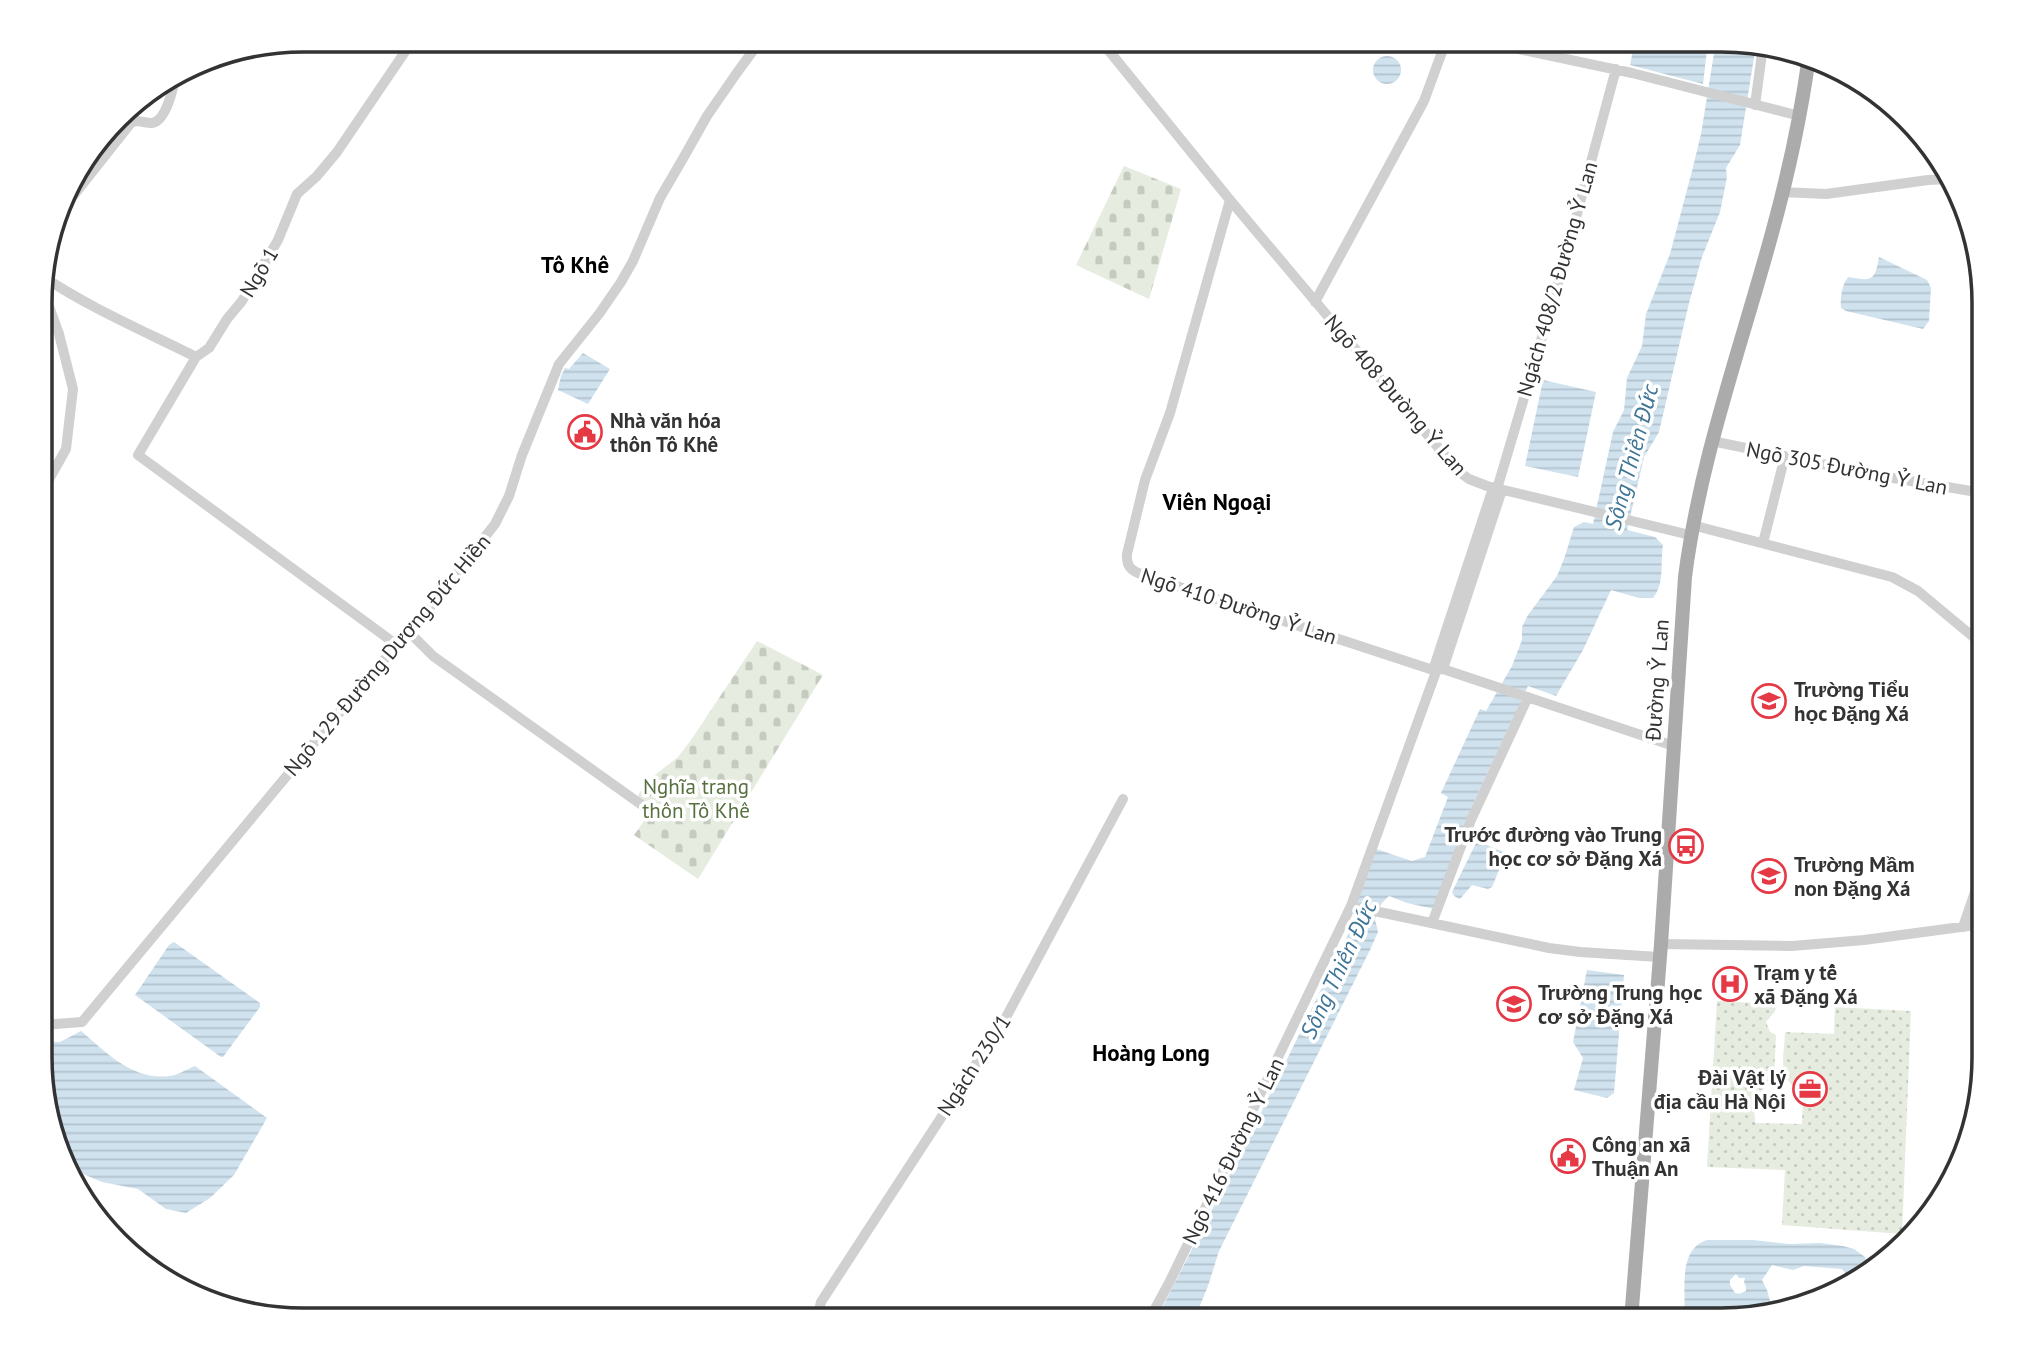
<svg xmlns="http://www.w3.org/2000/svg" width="2024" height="1360" viewBox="0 0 2024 1360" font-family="'PT Sans',sans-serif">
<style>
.cemetery{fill:url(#cemetery-stones)}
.garden{fill:url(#garden-dots)}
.water{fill:url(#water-rules);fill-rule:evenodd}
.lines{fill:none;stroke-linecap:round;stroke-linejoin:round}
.minor{stroke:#d0d0d0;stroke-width:10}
.major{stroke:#ababab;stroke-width:14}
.labels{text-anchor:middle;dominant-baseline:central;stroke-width:7;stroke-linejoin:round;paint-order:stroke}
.street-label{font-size:21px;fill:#333;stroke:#fff}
.poi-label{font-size:21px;font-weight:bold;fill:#333;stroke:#fff;text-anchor:start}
.park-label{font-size:21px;fill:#56703f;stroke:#fff}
.neighbourhood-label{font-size:23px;font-weight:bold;fill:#000;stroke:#fff}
.water-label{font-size:23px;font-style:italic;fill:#3f7597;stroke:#fff}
.rim{fill:none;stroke:#333;stroke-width:3.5}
</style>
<defs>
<pattern id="cemetery-stones" width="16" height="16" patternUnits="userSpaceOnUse" patternTransform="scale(1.75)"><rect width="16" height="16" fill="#e6ecdf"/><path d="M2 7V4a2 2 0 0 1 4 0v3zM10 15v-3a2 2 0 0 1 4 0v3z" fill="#c6cbc0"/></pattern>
<pattern id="garden-dots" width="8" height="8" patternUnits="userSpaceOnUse" patternTransform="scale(1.75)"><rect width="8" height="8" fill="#e6ecdf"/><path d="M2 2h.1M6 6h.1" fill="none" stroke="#c6cbc0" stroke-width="1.8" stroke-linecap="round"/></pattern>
<pattern id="water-rules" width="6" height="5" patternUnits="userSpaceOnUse" patternTransform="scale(1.75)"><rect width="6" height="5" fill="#cfe2ee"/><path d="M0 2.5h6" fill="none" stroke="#b2c2cd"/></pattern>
</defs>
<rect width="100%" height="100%" fill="#fff"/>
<path class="cemetery" d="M 1124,166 L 1181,189 L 1149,299 L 1076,265 Z
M 757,641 L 823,675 L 698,879 L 634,835 L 651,811 L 636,799 L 646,782 L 678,757 L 691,740 Z"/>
<path class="garden" d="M 1717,1001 L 1777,1004 L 1775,1011 L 1766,1022 L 1770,1032 L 1776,1035 L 1774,1079 L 1754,1098 L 1755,1123 L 1802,1124 L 1803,1094 C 1776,1076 1784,1062 1785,1032 L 1834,1034 L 1835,1007 L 1911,1011 L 1902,1234 L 1782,1225 L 1785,1170 L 1707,1167 Z"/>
<path class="water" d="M 1635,41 L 1708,41 L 1703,84 L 1630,65 Z
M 1716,41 L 1737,41 L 1756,45 L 1740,145 L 1726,168 L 1727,177 L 1720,212 L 1702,257 L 1689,303 L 1659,432 L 1644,457 L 1627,530 L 1655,537 L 1663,545 C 1660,563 1665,583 1653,598 L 1639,598 L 1611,590 L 1583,650 L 1556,696 L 1528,686 L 1473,804 L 1434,909 L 1407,903 L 1389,896 L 1381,904 L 1375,919 L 1378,932 L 1370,950 L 1219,1251 L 1208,1286 L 1194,1320 L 1156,1320 L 1254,1127 L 1354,922 L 1356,904 L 1376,849 L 1412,861 L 1425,857 L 1448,797 L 1441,793 L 1480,709 L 1486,711 L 1512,666 L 1522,640 L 1522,627 L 1528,615 L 1557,576 L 1564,559 L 1574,527 L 1584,522 L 1593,524 L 1613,432 L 1624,410 L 1627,378 L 1642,346 L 1646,314 L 1670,254 L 1692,171 L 1701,134 Z
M1373 70a14 14 0 1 1 28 0a14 14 0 1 1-28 0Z
M 1879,257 L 1927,280 L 1931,288 L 1929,321 L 1923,329 L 1846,311 L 1841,308 C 1840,298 1842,285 1848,277 C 1871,281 1875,282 1879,257 Z
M 583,353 L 610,369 L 588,404 L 558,390 L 561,376 L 565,368 L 569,369 Z
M 1543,380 L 1596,392 L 1578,477 L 1525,466 Z
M 1477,841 L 1504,852 L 1505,856 L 1492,887 L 1488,889 L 1472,885 L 1460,899 L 1454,896 L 1452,892 Z
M 174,942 L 260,1003 L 260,1007 L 223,1057 L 221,1057 L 135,995 L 169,945 Z
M 1587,970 L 1624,975 L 1614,1093 L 1607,1098 L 1574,1090 L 1583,1058 L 1573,1042 Z
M 81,1031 C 107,1053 133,1081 170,1076 C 178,1075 187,1069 195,1066 L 267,1118 L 234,1175 L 210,1198 L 186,1213 L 166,1209 L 138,1189 L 102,1182 L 83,1174 L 72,1179 L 42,1090 L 42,1042 L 60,1042 Z
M 1707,1240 L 1753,1240 L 1789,1244 L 1820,1243 L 1843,1246 L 1854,1249 L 1865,1257 L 1868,1267 L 1852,1280 L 1842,1269 L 1804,1266 L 1793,1270 L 1772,1265 L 1762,1280 L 1767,1290 L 1772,1308 L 1721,1320 L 1684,1320 C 1687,1294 1676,1250 1707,1240 ZM 1736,1274 L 1739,1278 L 1745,1278 L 1744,1282 L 1746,1287 L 1746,1291 L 1739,1294 L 1735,1293 L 1730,1285 L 1730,1280 Z"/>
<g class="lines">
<path class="minor" d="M 1101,41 L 1230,200 L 1458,471 L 1469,479 L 1487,486 L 1690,535
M 1481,41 L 1632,73 L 1800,116
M 1755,105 L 1763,46
M 1782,192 L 1826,194 L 1928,180 L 1950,179
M 1230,200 L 1170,413 L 1145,480 L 1127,554 C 1126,567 1132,571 1143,575 L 1433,670 L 1443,669 L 1674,746
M 59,214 L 131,123 L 135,121 C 140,121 147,123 152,123 C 166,121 173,89 175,78
M 42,276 C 90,308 144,331 196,357 L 209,348 L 227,319 L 242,301 L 278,240 L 297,194 L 317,176 L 337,152 L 413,40
M 42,287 L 59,334 L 73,389 L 66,449 L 42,492
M 1315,302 L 1424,101 L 1446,41
M 196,357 L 138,455 L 397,645
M 1712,441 L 1875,475 L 1983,493
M 1497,489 L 1563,266 L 1616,69
M 1692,525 L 1892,577 L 1918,591 L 1983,645
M 1763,543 L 1785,456
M 410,633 L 433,656 L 653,813
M 1443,669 L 1502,490
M 1433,670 L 1493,488
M 1351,906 L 1549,948 L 1580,952 L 1659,957
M 1432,923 L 1471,820 L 1528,697
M 1963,927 L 1983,869
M 1661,944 L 1792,946 L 1864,940 L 1983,924
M 42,1025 L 82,1022 L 364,683 L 397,645 L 410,633 L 495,524 L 509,496 L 522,455 L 559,364 L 599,314 L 621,282 L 633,261 L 660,198 L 685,155 L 707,116 L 736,74 L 761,40
M 828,1319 L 819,1310 L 821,1302 L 1004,1021 L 1123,799
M 1149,1320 L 1169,1283 L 1351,906 L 1437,669"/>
<path class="major" d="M 1631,1320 L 1661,944 L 1685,577 C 1700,459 1741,347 1772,233 C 1788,175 1801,116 1809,56"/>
</g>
<defs>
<g id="civic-ring" transform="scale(1.75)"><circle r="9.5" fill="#fff" stroke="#e63946" stroke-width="1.5"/><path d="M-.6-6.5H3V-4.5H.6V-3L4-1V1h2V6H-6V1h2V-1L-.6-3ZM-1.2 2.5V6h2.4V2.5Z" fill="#e63946"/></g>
<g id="school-ring" transform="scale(1.75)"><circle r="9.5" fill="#fff" stroke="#e63946" stroke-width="1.5"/><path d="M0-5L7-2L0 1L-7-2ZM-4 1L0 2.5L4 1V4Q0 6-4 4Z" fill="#e63946"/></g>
<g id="bus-ring" transform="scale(1.75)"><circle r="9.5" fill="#fff" stroke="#e63946" stroke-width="1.5"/><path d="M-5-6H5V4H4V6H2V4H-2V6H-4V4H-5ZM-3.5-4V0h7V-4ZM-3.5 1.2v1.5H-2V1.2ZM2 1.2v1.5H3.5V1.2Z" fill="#e63946"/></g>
<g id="hospital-ring" transform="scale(1.75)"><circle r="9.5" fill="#fff" stroke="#e63946" stroke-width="1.5"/><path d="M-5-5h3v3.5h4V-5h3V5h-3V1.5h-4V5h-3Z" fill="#e63946"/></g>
<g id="office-ring" transform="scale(1.75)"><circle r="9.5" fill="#fff" stroke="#e63946" stroke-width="1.5"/><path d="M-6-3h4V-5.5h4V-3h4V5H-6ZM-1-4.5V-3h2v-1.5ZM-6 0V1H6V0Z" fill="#e63946"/></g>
</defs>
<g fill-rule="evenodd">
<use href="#civic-ring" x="585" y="432"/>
<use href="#school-ring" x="1769" y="701"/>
<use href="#bus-ring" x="1686" y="846"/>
<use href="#school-ring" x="1769" y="876"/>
<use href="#hospital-ring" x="1730" y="984"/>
<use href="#school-ring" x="1514" y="1004"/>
<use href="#office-ring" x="1810" y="1089"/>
<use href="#civic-ring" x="1568" y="1156"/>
</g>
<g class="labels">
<g class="street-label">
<text transform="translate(259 272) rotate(-59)">Ngõ 1</text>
<text transform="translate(1557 279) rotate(-74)">Ngách 408/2 Đường Ỷ Lan</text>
<text transform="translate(1396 395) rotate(49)">Ngõ 408 Đường Ỷ Lan</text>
<text transform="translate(1847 468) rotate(11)">Ngõ 305 Đường Ỷ Lan</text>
<text transform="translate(1239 606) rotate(18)">Ngõ 410 Đường Ỷ Lan</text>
<text transform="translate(387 655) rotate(-50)">Ngõ 129 Đường Dương Đức Hiền</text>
<text transform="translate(1657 680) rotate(-86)">Đường Ỷ Lan</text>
<text transform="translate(974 1065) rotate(-57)">Ngách 230/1</text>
<text transform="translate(1233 1151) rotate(-64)">Ngõ 416 Đường Ỷ Lan</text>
</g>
<g class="poi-label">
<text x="610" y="420">Nhà văn hóa<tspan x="610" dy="24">thôn Tô Khê</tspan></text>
<text x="1794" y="689">Trường Tiểu<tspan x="1794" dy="24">học Đặng Xá</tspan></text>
<text x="1662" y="834" text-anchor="end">Trước đường vào Trung<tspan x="1662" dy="24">học cơ sở Đặng Xá</tspan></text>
<text x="1794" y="864">Trường Mầm<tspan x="1794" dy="24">non Đặng Xá</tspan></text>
<text x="1754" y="972">Trạm y tế<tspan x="1754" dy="24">xã Đặng Xá</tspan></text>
<text x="1538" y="992">Trường Trung học<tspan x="1538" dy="24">cơ sở Đặng Xá</tspan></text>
<text x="1786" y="1077" text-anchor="end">Đài Vật lý<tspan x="1786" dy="24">địa cầu Hà Nội</tspan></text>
<text x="1592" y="1144">Công an xã<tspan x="1592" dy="24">Thuận An</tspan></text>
</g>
<g class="park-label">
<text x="696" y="786">Nghĩa trang<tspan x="696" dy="24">thôn Tô Khê</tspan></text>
</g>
<g class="neighbourhood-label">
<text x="575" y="264">Tô Khê</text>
<text x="1217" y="501">Viên Ngoại</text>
<text x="1151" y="1052">Hoàng Long</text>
</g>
<g class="water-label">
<text transform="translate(1631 457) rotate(-75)">Sông Thiên Đức</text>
<text transform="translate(1338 969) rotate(-65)">Sông Thiên Đức</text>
</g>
</g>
<path d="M0 0H2024V1360H0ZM303 52H1721A251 251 0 0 1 1972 303V1057A251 251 0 0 1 1721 1308H303A251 251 0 0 1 52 1057V303A251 251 0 0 1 303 52Z" fill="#fff" fill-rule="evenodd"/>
<path class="rim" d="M303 52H1721A251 251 0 0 1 1972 303V1057A251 251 0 0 1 1721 1308H303A251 251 0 0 1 52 1057V303A251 251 0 0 1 303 52Z"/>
</svg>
